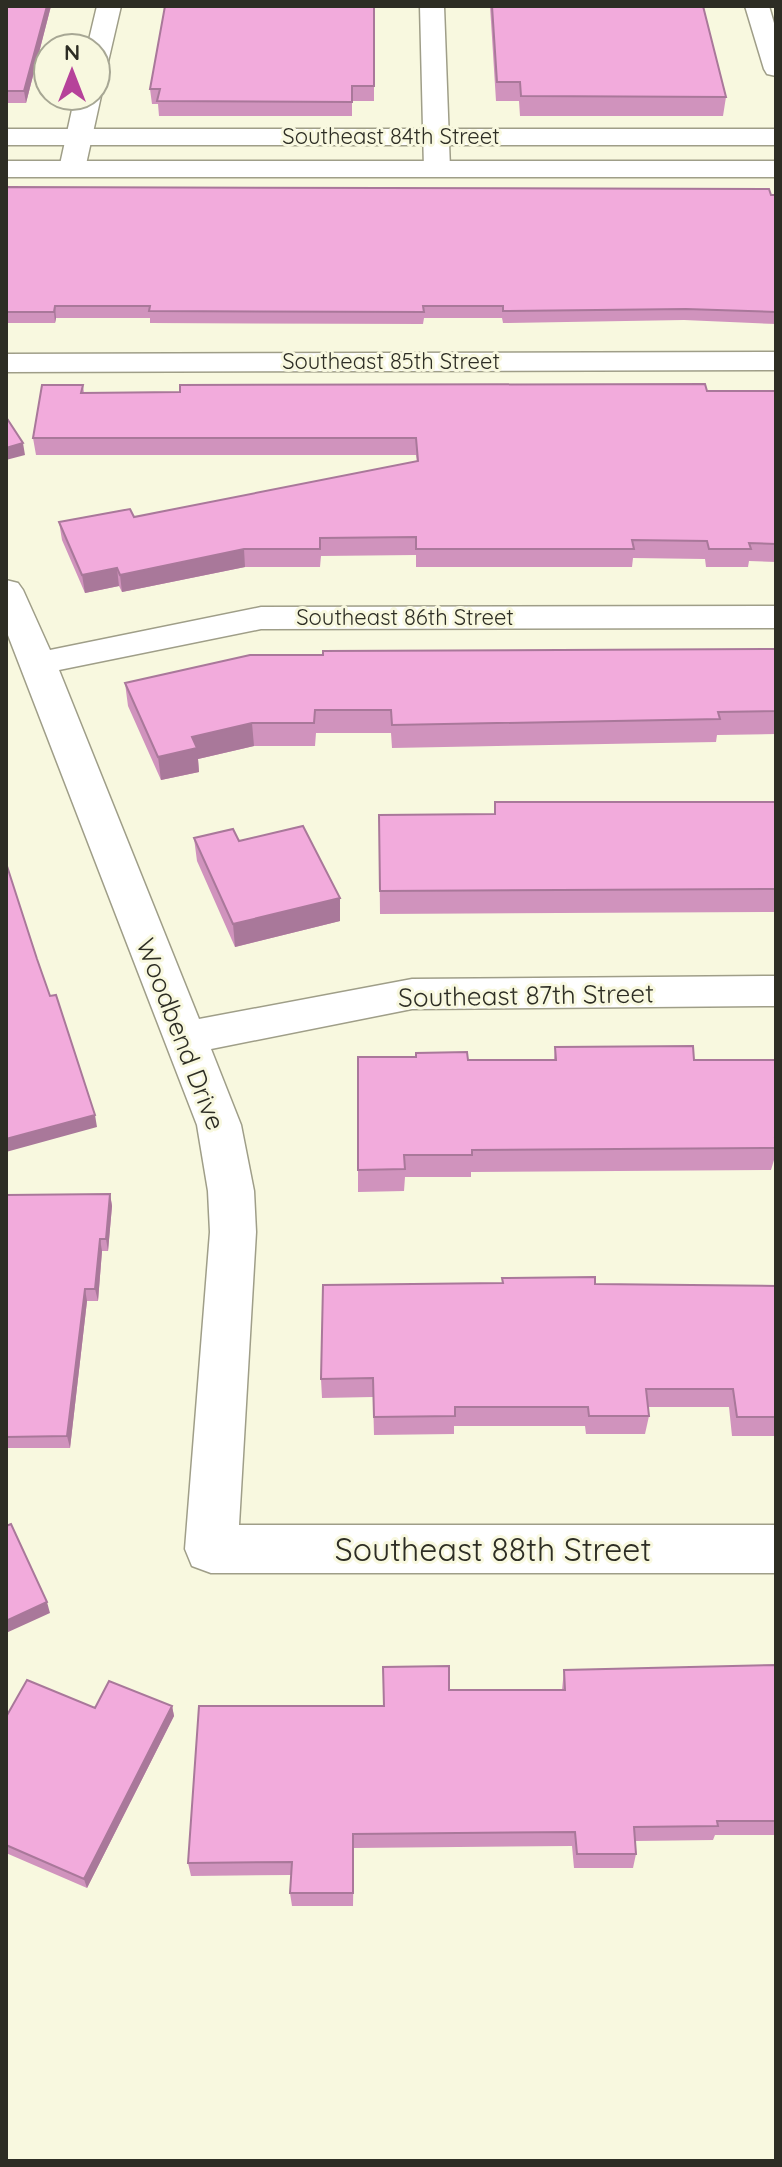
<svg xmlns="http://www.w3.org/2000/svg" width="782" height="2167" viewBox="0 0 782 2167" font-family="Quicksand,sans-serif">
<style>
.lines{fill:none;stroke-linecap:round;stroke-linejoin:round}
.street-casing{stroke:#9f9e88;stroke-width:3}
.secondary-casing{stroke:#9f9e88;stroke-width:3}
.street{fill:#fff;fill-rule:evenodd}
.secondary{fill:#fff;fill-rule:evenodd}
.wall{fill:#d093bd}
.shaded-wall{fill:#a9789a}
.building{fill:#f2abdc;stroke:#a9789a;stroke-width:2}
.labels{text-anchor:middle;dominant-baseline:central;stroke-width:6;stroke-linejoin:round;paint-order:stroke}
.far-street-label{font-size:22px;fill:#2d2d24;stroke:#f8f8df}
.street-label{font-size:26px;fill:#2d2d24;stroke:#f8f8df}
.near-street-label{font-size:32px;fill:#2d2d24;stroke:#f8f8df}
</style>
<rect width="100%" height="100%" fill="#f8f8df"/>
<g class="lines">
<g class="street-casing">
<path id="street" d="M 97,6 L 121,6 L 108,62 L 105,67 L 96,69 L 96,48 L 87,48 Z
M 420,6 L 444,6 L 450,169 L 446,175 L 428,175 L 424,169 Z
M 745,6 L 769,6 L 776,30 L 776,76 L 767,74 L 764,69 Z
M 97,91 L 101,96 L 85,169 L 81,175 L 63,175 L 59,169 L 75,96 L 96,96 Z
M 776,352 L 776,370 L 6,372 L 6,354 Z
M 6,580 L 18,583 L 23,590 L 50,650 L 261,607 L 776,606 L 776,628 L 261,629 L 59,670 L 199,1019 L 412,979 L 776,976 L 776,1006 L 412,1009 L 211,1049 L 241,1125 L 254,1191 L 256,1232 L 239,1525 L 776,1525 L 776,1573 L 211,1573 L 192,1566 L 185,1549 L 210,1232 L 208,1191 L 197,1125 L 6,630 Z"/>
</g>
<g class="secondary-casing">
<path id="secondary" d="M 6,129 L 776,129 L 776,145 L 6,145 Z
M 6,161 L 776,161 L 776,177 L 6,177 Z"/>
</g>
<use href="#street" class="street"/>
<use href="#secondary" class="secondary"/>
</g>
<path class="wall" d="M 6,6 L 51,6 L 26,103 L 7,103 L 6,107 Z
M 374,6 L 374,101 L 352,101 L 352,116 L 159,116 L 158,104 L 152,104 L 150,89 Z
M 490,6 L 703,6 L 726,97 L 723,116 L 520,116 L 519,101 L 496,101 Z
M 6,187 L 776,195 L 776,324 L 684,320 L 503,323 L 502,318 L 424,318 L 423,324 L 150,323 L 150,318 L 56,318 L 55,323 L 6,323 Z
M 83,385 L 84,393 L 776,391 L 776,562 L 749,561 L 748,567 L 706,567 L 705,559 L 633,558 L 632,567 L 416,567 L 416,555 L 321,556 L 320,567 L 245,567 L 122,592 L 119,586 L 85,593 L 62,540 L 59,522 L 134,517 L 417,462 L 416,455 L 36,455 L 33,438 Z
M 776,649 L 776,734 L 717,735 L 716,742 L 392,748 L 391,733 L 316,733 L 315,746 L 254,746 L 198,759 L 199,772 L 161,780 L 128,706 L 125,683 L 323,655 Z
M 495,802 L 776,802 L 776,912 L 380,914 L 379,815 L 494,814 Z
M 194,838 L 239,841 L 340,921 L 235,947 L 197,861 Z
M 555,1047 L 694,1060 L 776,1060 L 776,1160 L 774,1160 L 771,1170 L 471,1172 L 471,1177 L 405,1177 L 404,1191 L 358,1192 L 358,1057 L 468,1060 L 554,1060 Z
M 110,1194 L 112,1206 L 108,1251 L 102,1251 L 98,1301 L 87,1301 L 70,1448 L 6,1448 L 6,1195 Z
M 502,1278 L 595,1284 L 776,1286 L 776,1436 L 732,1436 L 729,1407 L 648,1407 L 649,1416 L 645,1434 L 586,1434 L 585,1426 L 454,1426 L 454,1434 L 374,1435 L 373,1397 L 322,1398 L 321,1379 L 502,1283 Z
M 776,1665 L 776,1835 L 715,1835 L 713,1840 L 635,1841 L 636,1854 L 633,1868 L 574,1868 L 572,1846 L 354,1848 L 353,1906 L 292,1906 L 290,1893 L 291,1875 L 191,1876 L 188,1863 L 384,1706 L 449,1690 L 562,1690 L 564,1670 Z
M 172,1706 L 174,1716 L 87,1888 L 6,1853 L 6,1717 L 95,1708 Z"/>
<path class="shaded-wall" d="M 47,6 L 51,6 L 26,103 L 24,91 Z
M 55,306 L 56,318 L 55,323 L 54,312 Z
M 23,443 L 25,455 L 6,460 L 6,448 Z
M 244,549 L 245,567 L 122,592 L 120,575 Z
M 117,568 L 119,586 L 85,593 L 82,575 Z
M 252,723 L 254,746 L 198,759 L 199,772 L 161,780 L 158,757 L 192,737 Z
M 340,898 L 340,921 L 235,947 L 233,924 Z
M 95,1115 L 97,1127 L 6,1152 L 6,1139 Z
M 110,1194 L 112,1206 L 108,1251 L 106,1239 Z
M 100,1239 L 102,1251 L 98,1301 L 95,1289 Z
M 85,1289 L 87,1301 L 70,1448 L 67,1436 Z
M 47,1602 L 50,1613 L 6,1633 L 6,1621 Z
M 172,1706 L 174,1716 L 87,1888 L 84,1879 Z"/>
<path class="building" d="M 6,6 L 47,6 L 24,91 L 6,91 Z
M 165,6 L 374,6 L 374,86 L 352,86 L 352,102 L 157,101 L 160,89 L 150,89 Z
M 492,6 L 703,6 L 726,97 L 521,96 L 520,82 L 497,82 Z
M 6,187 L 769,189 L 771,195 L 776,195 L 776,312 L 686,309 L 503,311 L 503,306 L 423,306 L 424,312 L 149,311 L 150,306 L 55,306 L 54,312 L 6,312 Z
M 705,384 L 707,391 L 776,391 L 776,544 L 749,543 L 751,549 L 709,549 L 707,541 L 632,540 L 634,549 L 416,549 L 416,537 L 320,538 L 320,549 L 244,549 L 120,575 L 117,568 L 82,575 L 59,522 L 130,509 L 134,517 L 418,461 L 416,438 L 33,438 L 42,385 L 83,385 L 81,393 L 180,392 L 180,385 Z
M 6,417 L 23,443 L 6,448 Z
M 776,649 L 776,711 L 718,712 L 720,719 L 392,725 L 391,710 L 315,710 L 314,723 L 252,723 L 192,737 L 197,748 L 158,757 L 125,683 L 250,655 L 323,655 L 323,651 Z
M 495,802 L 776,802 L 776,889 L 380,891 L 379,815 L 495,814 Z
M 303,826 L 340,898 L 233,924 L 194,838 L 233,829 L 239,841 Z
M 6,863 L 37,959 L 50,996 L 56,995 L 95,1115 L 6,1139 Z
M 693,1046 L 694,1060 L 776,1060 L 776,1138 L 775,1138 L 776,1148 L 472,1150 L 472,1155 L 404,1155 L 405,1169 L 358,1170 L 358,1057 L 416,1057 L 416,1053 L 467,1052 L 468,1060 L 556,1060 L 555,1047 Z
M 110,1194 L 106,1239 L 100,1239 L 95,1289 L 85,1289 L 67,1436 L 6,1437 L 6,1195 Z
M 595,1277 L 595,1284 L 776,1286 L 776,1417 L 737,1417 L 733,1389 L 646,1389 L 649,1416 L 589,1416 L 588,1407 L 455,1407 L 455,1416 L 374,1417 L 373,1378 L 321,1379 L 323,1285 L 503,1283 L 502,1278 Z
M 11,1524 L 47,1602 L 6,1621 L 6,1526 Z
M 776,1665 L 776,1821 L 717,1821 L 718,1826 L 634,1827 L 636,1854 L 577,1854 L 575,1832 L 353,1834 L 353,1893 L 290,1893 L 292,1862 L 188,1863 L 199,1706 L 384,1706 L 383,1667 L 449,1666 L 449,1690 L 565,1690 L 564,1670 Z
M 27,1680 L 95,1708 L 109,1681 L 172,1706 L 84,1879 L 6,1845 L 6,1717 Z"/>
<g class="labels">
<g class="far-street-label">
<text x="391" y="136">Southeast 84th Street</text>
<text x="391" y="361">Southeast 85th Street</text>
<text x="405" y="617">Southeast 86th Street</text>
</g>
<g class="street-label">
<text transform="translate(526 995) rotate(-1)">Southeast 87th Street</text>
<text transform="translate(181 1034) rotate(69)">Woodbend Drive</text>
</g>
<g class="near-street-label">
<text x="493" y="1549">Southeast 88th Street</text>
</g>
</g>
<rect width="782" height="2167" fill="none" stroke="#2d2d24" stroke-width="16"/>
<g transform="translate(72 72)"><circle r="38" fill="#f8f8df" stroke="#a7a794" stroke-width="2"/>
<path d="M0-6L14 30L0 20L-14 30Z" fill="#b6429a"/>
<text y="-12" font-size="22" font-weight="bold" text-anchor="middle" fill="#2d2d24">N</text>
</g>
</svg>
